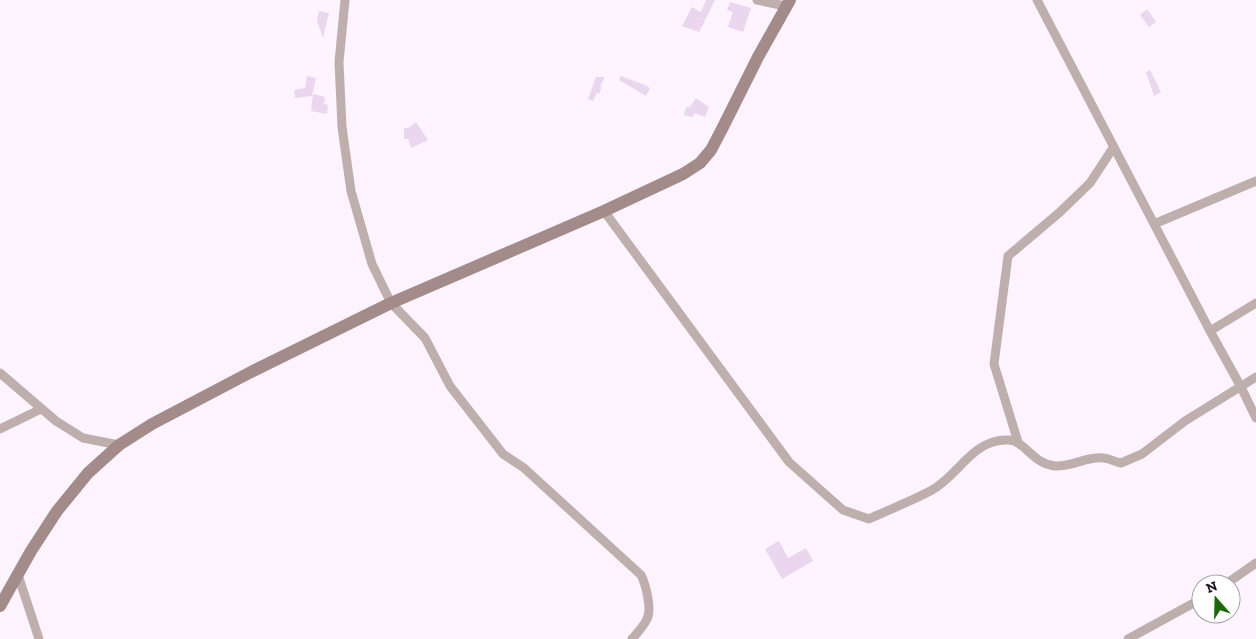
<svg xmlns="http://www.w3.org/2000/svg" width="1256" height="639" viewBox="0 0 1256 639" font-family="'Zilla Slab',serif">
<style>
.building{fill:#ead6ef}
.lines{fill:none;stroke-linecap:round;stroke-linejoin:round}
.minor{stroke:#beafad;stroke-width:9}
.secondary{stroke:#a28b88;stroke-width:12}
</style>
<rect width="100%" height="100%" fill="#fdf4ff"/>
<path class="building" d="M 706,0 L 715,0 L 699,32 L 682,26 L 692,7 L 701,12 Z
M 730,2 L 751,8 L 743,32 L 728,27 L 733,12 L 727,10 Z
M 1147,9 L 1156,22 L 1149,27 L 1140,15 Z
M 319,11 L 329,13 L 323,38 L 317,21 Z
M 1150,70 L 1161,92 L 1154,96 L 1146,72 Z
M 307,76 L 316,78 L 312,96 L 295,98 L 294,90 L 305,88 Z
M 621,76 L 645,85 L 650,88 L 646,96 L 619,80 Z
M 596,77 L 605,77 L 600,86 L 602,86 L 599,94 L 597,93 L 593,101 L 588,99 Z
M 313,94 L 325,97 L 324,104 L 328,105 L 327,114 L 311,111 Z
M 696,98 L 709,107 L 705,117 L 694,113 L 693,117 L 684,115 L 686,107 L 690,107 Z
M 416,122 L 428,140 L 411,148 L 408,139 L 404,139 L 404,128 L 408,128 Z
M 779,541 L 788,558 L 806,548 L 813,561 L 782,579 L 765,549 Z"/>
<g class="lines">
<path class="minor" d="M 345,0 L 339,62 L 342,127 L 351,191 L 372,264 L 391,303 L 425,338 L 450,386 L 503,454 L 524,468 L 641,575 C 646,585 652,609 647,619 C 644,626 637,633 632,639
M 757,0 L 785,6
M 1037,0 L 1210,331 L 1241,387 L 1256,418
M 604,211 L 789,462 L 843,510 L 869,519 C 890,509 912,501 932,490 C 959,475 973,438 1009,440 C 1025,441 1033,464 1055,466 C 1071,467 1088,456 1103,458 C 1109,458 1115,462 1121,463 L 1142,454 L 1185,421 L 1256,377
M 1154,224 L 1256,181
M 1210,331 L 1256,303
M 0,373 L 56,421 L 83,438 L 119,445
M 0,429 L 41,409
M 1018,442 L 994,364 L 1008,256 L 1060,212 L 1090,183 L 1113,148
M 18,575 L 39,639
M 1226,584 L 1256,563
M 1128,639 L 1201,599"/>
<path class="secondary" d="M 0,606 L 31,551 L 57,511 L 88,473 L 119,445 L 152,424 L 251,372 L 391,303 L 604,211 L 683,174 L 700,163 L 711,150 L 722,129 L 758,57 L 790,0"/>
</g>
<g transform="translate(1216 599) rotate(340)"><circle r="24" fill="#ffffff" stroke="#a4a1a5"/>
<path d="M0-4L9 19L0 12L-9 19Z" fill="#1a6909"/>
<text y="-8" font-size="14" font-weight="bold" text-anchor="middle" fill="#1c141d">N</text>
</g>
</svg>
